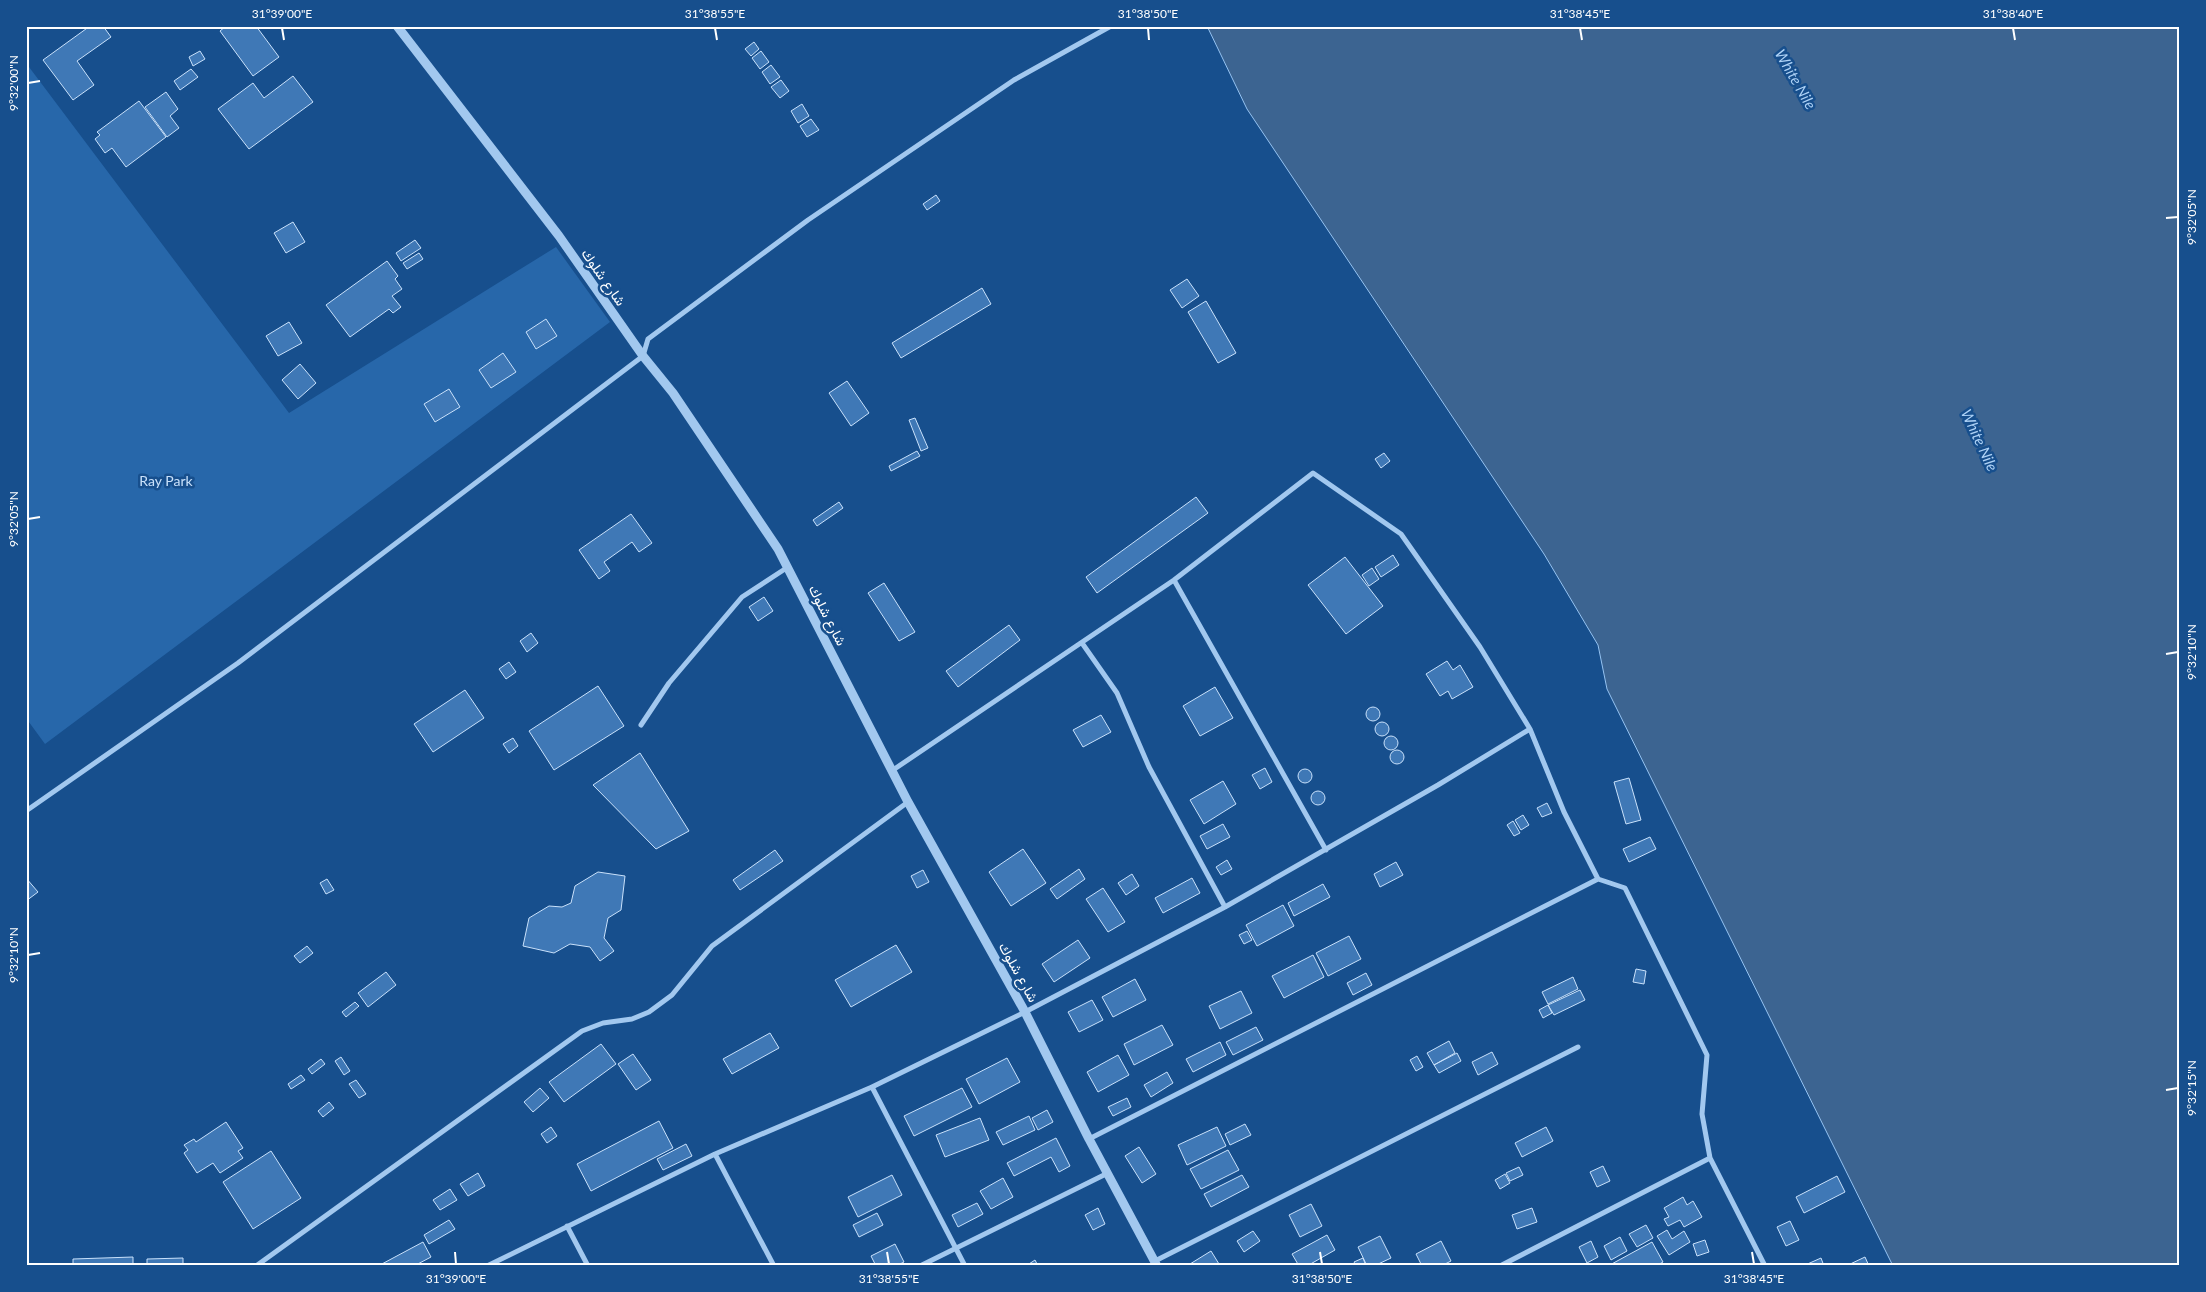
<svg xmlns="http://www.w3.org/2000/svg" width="2206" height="1292" viewBox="0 0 2206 1292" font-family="Lato,Vazirmatn,sans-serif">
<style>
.green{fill:#2767aa}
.water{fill:#3c6491;stroke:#95c3f2}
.building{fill:#3f78b6;stroke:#c9e1fb}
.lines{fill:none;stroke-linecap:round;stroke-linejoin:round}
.minor{stroke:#a2c8ef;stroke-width:5}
.tertiary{stroke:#a2c8ef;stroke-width:9}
.ticks{fill:none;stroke:#fff;stroke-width:2}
.labels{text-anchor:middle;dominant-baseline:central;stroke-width:5;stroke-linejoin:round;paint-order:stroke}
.street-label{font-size:14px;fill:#fff;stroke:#174f8d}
.park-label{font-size:14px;fill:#c9e1fb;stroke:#174f8d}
.water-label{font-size:15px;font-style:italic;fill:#aed2f6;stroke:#174f8d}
.neatline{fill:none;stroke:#fff;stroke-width:2}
.ticks-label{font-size:12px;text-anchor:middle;fill:#fff}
</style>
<rect width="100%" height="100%" fill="#174f8d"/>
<path class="green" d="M 26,63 L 289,413 L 556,247 L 610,322 L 45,744 L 26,718 Z"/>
<path class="water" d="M 1207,26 L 2180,26 L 2180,1266 L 1893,1266 L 1607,689 L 1598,645 L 1544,554 L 1247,109 Z"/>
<path class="building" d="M 90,26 L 103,26 L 111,37 L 77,61 L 94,85 L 73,100 L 43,60 Z
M 226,26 L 256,26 L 279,57 L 253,76 L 220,31 Z
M 754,42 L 759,49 L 751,56 L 745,49 Z
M 200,51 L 205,59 L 193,66 L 189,57 Z
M 761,51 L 769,62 L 760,69 L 752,58 Z
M 771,65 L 780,77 L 770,84 L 762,72 Z
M 191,69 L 198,77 L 180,90 L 174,81 Z
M 293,76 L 313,102 L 249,149 L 218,109 L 253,83 L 264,98 Z
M 781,80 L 789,91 L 780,98 L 771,87 Z
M 166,92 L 178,109 L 170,116 L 179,128 L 167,137 L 145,107 Z
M 139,101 L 166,137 L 126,167 L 112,148 L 105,153 L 95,139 L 100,135 L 97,132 Z
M 802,104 L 809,116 L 798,123 L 791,111 Z
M 811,119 L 819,130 L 807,137 L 800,126 Z
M 936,195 L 940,201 L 927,210 L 923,204 Z
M 293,222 L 305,242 L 286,253 L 274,233 Z
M 415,240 L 421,248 L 401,261 L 396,253 Z
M 419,253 L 423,259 L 407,269 L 403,263 Z
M 387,261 L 398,276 L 395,279 L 402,289 L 392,296 L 401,307 L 393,313 L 389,309 L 350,337 L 326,305 Z
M 1187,279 L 1199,296 L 1182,308 L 1170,290 Z
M 982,288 L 991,304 L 901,358 L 892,343 Z
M 1206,301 L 1236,353 L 1218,363 L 1188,312 Z
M 546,319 L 557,336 L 536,349 L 526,332 Z
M 289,322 L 302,343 L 278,356 L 266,336 Z
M 503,353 L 516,372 L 491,388 L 479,370 Z
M 300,364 L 316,383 L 298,399 L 282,380 Z
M 847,381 L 869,413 L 851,426 L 829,393 Z
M 449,389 L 460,407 L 435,422 L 424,404 Z
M 915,418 L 928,448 L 921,451 L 909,420 Z
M 917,451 L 920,456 L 891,471 L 889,466 Z
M 1384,453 L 1390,461 L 1381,468 L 1375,459 Z
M 1196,497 L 1208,513 L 1097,593 L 1086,577 Z
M 839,502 L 843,508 L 817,526 L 813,520 Z
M 631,514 L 652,543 L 639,552 L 632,542 L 604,562 L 610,571 L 599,579 L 579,550 Z
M 1393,555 L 1399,565 L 1381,577 L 1375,567 Z
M 1345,557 L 1383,606 L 1346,634 L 1308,585 Z
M 1372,568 L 1379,579 L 1369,586 L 1362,575 Z
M 884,583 L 915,632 L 899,641 L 868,593 Z
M 764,597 L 773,611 L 758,621 L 749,607 Z
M 1009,625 L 1020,640 L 958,687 L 946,671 Z
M 531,633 L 538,643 L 527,652 L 520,641 Z
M 1447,661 L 1453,670 L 1460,665 L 1473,687 L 1452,699 L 1448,691 L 1440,696 L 1426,674 Z
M 509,662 L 516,672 L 506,679 L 499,669 Z
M 598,686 L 624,726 L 554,770 L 529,731 Z
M 1215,687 L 1233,718 L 1200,736 L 1183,706 Z
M 465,690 L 484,718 L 433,752 L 414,724 Z
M1366 714a7 7 0 1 1 14 0a7 7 0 1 1-14 0Z
M 1101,715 L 1111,732 L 1083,747 L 1073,730 Z
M1375 729a7 7 0 1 1 14 0a7 7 0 1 1-14 0Z
M1384 743a7 7 0 1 1 14 0a7 7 0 1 1-14 0Z
M 513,738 L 518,746 L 509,753 L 503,744 Z
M1390 757a7 7 0 1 1 14 0a7 7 0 1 1-14 0Z
M 640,753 L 689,831 L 656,849 L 593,785 Z
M 1265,768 L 1272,782 L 1260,789 L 1252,775 Z
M1298 776a7 7 0 1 1 14 0a7 7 0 1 1-14 0Z
M 1629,778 L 1641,820 L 1626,824 L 1614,782 Z
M 1223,781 L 1236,804 L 1204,824 L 1190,800 Z
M1311 798a7 7 0 1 1 14 0a7 7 0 1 1-14 0Z
M 1547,803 L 1552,813 L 1542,817 L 1537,808 Z
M 1523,815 L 1529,825 L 1521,830 L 1515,820 Z
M 1513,821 L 1520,833 L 1514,836 L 1507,825 Z
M 1223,824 L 1230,837 L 1207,849 L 1200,836 Z
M 1650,837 L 1656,849 L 1629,862 L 1623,849 Z
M 1023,849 L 1046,883 L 1011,906 L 989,872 Z
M 775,850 L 783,861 L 740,890 L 733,880 Z
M 1227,860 L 1232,869 L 1221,875 L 1216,867 Z
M 1396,862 L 1403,875 L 1380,887 L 1374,874 Z
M 1079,869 L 1085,879 L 1057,899 L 1050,889 Z
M 923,870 L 929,882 L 917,888 L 911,876 Z
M 598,872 L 625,876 L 621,910 L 608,918 L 604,938 L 614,951 L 600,961 L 590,947 L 570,944 L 554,953 L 523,946 L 529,918 L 549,906 L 562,907 L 571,903 L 575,886 Z
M 1132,874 L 1139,886 L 1126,895 L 1118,883 Z
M 26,878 L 38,892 L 26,901 Z
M 1192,878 L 1200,893 L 1163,913 L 1155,898 Z
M 327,879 L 334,890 L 326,894 L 320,883 Z
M 1323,884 L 1330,897 L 1294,916 L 1288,903 Z
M 1103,888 L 1125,922 L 1108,932 L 1086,899 Z
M 1283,905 L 1294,926 L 1257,946 L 1246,925 Z
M 1247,931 L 1252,940 L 1244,944 L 1239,935 Z
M 1349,936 L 1361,959 L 1328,976 L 1316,953 Z
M 1078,940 L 1090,958 L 1054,982 L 1042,964 Z
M 896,945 L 912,972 L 851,1007 L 835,980 Z
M 307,946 L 313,953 L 300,963 L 294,956 Z
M 1313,955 L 1324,977 L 1284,998 L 1272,976 Z
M 1636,969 L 1646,971 L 1644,984 L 1633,982 Z
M 386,972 L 396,985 L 368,1007 L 358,993 Z
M 1366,973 L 1372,985 L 1353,995 L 1347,983 Z
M 1573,977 L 1578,989 L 1548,1004 L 1542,992 Z
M 1135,979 L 1146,1000 L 1113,1017 L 1102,997 Z
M 1580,990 L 1585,1000 L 1554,1015 L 1548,1005 Z
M 1241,991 L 1252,1013 L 1220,1029 L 1209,1006 Z
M 1092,1000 L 1103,1020 L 1079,1032 L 1068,1012 Z
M 355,1002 L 359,1006 L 346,1017 L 342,1012 Z
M 1548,1005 L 1552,1013 L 1543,1018 L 1539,1010 Z
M 1162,1025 L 1173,1045 L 1134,1065 L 1124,1044 Z
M 1256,1027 L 1263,1040 L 1233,1055 L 1226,1042 Z
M 770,1033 L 779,1048 L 732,1074 L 723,1059 Z
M 1449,1041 L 1455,1053 L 1434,1065 L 1427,1053 Z
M 1220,1042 L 1226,1055 L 1193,1072 L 1186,1059 Z
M 601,1044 L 616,1064 L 564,1102 L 549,1082 Z
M 1492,1052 L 1498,1064 L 1478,1075 L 1472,1062 Z
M 1457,1053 L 1461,1061 L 1439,1073 L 1434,1065 Z
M 633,1054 L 651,1080 L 636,1090 L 618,1064 Z
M 1118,1055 L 1129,1075 L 1098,1092 L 1087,1072 Z
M 1417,1056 L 1423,1067 L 1416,1071 L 1410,1060 Z
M 341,1057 L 350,1071 L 344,1075 L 335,1061 Z
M 1007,1058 L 1020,1082 L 979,1104 L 966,1079 Z
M 321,1059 L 325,1064 L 312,1074 L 308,1069 Z
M 1167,1072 L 1173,1083 L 1151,1097 L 1144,1085 Z
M 301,1075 L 305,1080 L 291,1089 L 288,1084 Z
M 356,1080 L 366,1094 L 359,1098 L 349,1084 Z
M 540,1088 L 549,1098 L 533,1112 L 524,1102 Z
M 962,1088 L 972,1107 L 914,1136 L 904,1116 Z
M 1127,1098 L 1131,1107 L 1113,1116 L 1108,1107 Z
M 329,1102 L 334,1108 L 323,1117 L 318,1111 Z
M 1047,1110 L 1053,1122 L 1038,1130 L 1032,1118 Z
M 1029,1116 L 1035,1130 L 1003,1145 L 996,1132 Z
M 980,1118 L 989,1140 L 945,1157 L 936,1135 Z
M 659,1121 L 673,1148 L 591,1191 L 577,1164 Z
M 226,1122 L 243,1148 L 238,1151 L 243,1158 L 220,1173 L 213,1163 L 197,1173 L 184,1153 L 188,1150 L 184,1145 L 194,1139 L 196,1142 Z
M 1245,1124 L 1251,1135 L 1230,1145 L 1225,1134 Z
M 551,1127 L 557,1136 L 547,1143 L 541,1134 Z
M 1217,1127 L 1226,1146 L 1187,1165 L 1178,1145 Z
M 1546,1127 L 1553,1141 L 1522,1157 L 1515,1143 Z
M 1056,1138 L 1070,1166 L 1059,1172 L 1051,1157 L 1014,1176 L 1007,1163 Z
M 686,1144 L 692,1156 L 663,1170 L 657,1159 Z
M 1139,1147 L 1156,1174 L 1142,1183 L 1125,1156 Z
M 1228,1150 L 1239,1170 L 1201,1189 L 1190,1169 Z
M 271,1151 L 301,1198 L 253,1229 L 223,1182 Z
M 1603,1166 L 1610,1181 L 1597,1187 L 1590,1172 Z
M 1519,1167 L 1523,1175 L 1510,1181 L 1506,1173 Z
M 478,1173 L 485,1186 L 468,1196 L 460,1184 Z
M 1505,1174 L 1510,1183 L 1500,1189 L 1495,1180 Z
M 892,1175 L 902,1195 L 858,1217 L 848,1197 Z
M 1242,1175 L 1249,1187 L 1211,1207 L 1204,1194 Z
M 1837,1176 L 1845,1192 L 1804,1213 L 1796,1197 Z
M 1003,1178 L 1013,1197 L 991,1209 L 980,1191 Z
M 450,1189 L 457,1200 L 440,1210 L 433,1200 Z
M 1683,1197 L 1687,1205 L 1693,1201 L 1702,1217 L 1684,1227 L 1680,1220 L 1668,1226 L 1664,1219 L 1669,1217 L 1664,1208 Z
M 977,1203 L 983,1214 L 958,1227 L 952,1215 Z
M 1311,1204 L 1322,1226 L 1300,1237 L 1289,1215 Z
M 1098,1208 L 1105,1224 L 1093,1230 L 1085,1215 Z
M 1532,1208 L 1537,1222 L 1517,1229 L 1512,1215 Z
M 877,1213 L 883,1225 L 859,1237 L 853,1225 Z
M 449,1220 L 455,1229 L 429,1244 L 424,1235 Z
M 1790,1221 L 1799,1240 L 1786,1246 L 1777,1227 Z
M 1646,1225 L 1653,1238 L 1637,1247 L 1629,1234 Z
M 1667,1230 L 1672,1239 L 1684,1231 L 1690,1242 L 1669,1255 L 1657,1236 Z
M 1253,1231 L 1260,1241 L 1244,1252 L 1237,1241 Z
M 1327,1235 L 1335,1250 L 1307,1266 L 1299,1266 L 1292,1254 Z
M 1380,1236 L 1391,1258 L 1374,1266 L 1367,1266 L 1358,1247 Z
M 1620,1237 L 1627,1251 L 1611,1260 L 1604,1246 Z
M 1705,1240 L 1709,1252 L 1697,1256 L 1693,1244 Z
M 1441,1241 L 1451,1261 L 1441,1266 L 1422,1266 L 1416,1254 Z
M 1591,1241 L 1598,1257 L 1587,1263 L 1579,1247 Z
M 423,1242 L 431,1257 L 414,1266 L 380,1265 Z
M 1652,1242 L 1663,1262 L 1656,1266 L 1608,1266 Z
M 895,1244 L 904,1262 L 896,1266 L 876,1266 L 871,1256 Z
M 1211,1251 L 1219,1264 L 1215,1266 L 1191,1266 L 1190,1264 Z
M 133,1257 L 133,1266 L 73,1266 L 73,1259 Z
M 1865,1257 L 1869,1266 L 1846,1266 Z
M 183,1258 L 183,1266 L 147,1266 L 147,1259 Z
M 1363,1258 L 1366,1266 L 1356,1266 L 1354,1262 Z
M 1821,1258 L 1824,1266 L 1803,1266 Z
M 1035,1260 L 1038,1266 L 1026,1266 Z"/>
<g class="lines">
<path class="minor" d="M 1174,580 L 1326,850
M 1082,643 L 1117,693 L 1149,767 L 1225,907
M 641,725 L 669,683 L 742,597 L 788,567
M 893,770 L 1174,580 L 1313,473 L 1401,534 L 1480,647 L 1530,729 L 1564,812 L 1598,879 L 1625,888 L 1707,1055 L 1702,1114 L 1710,1158
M 26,811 L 238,663 L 643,356 L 648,339 L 808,220 L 1014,80 L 1111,26
M 872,1087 L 965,1266
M 1089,1139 L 1598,879
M 715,1154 L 774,1266
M 567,1226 L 588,1266
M 1155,1261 L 1578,1047
M 256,1266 L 582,1031 L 603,1023 L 632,1019 L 649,1012 L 672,995 L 712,946 L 908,802
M 487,1266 L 715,1154 L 872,1087 L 1025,1012 L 1225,907 L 1438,785 L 1530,729
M 920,1266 L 1108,1173
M 1500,1266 L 1710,1158 L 1765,1266"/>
<path class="tertiary" d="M 397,26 L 559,236 L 643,356 L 673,393 L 778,549 L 908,802 L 1025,1012 L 1089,1139 L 1157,1266"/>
</g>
<path class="ticks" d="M 282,28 L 284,40M 715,28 L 717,40M 1148,28 L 1149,40M 1580,28 L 1582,40M 2013,28 L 2015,40M 28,83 L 40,81M 2166,218 L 2178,217M 28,519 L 40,517M 2166,654 L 2178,652M 28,955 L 40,953M 2166,1090 L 2178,1088M 455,1252 L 456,1264M 887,1252 L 889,1264M 1320,1252 L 1322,1264M 1752,1252 L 1754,1264"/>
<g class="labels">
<g class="street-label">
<text transform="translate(604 277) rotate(55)">شارع شلوك</text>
<text transform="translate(828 615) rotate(63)">شارع شلوك</text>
<text transform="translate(1019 972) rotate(61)">شارع شلوك</text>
</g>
<g class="park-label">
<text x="166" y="480">Ray Park</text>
</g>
<g class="water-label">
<text transform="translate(1796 79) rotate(60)">White Nile</text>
<text transform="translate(1980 440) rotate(65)">White Nile</text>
</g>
</g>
<rect width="2206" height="1292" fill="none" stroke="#174f8d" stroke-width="55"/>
<rect x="28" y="28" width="2150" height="1236" class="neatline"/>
<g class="ticks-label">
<text x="282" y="18">31°39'00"E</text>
<text x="715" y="18">31°38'55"E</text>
<text x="1148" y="18">31°38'50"E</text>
<text x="1580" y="18">31°38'45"E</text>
<text x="2013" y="18">31°38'40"E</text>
<text transform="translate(14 83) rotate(-90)" y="4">9°32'00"N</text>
<text transform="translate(2192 217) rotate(-90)" y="4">9°32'05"N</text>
<text transform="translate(14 519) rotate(-90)" y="4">9°32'05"N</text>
<text transform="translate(2192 652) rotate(-90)" y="4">9°32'10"N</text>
<text transform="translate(14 955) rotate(-90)" y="4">9°32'10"N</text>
<text transform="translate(2192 1088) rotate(-90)" y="4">9°32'15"N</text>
<text x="456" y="1283">31°39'00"E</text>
<text x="889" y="1283">31°38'55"E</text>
<text x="1322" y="1283">31°38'50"E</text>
<text x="1754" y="1283">31°38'45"E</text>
</g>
</svg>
